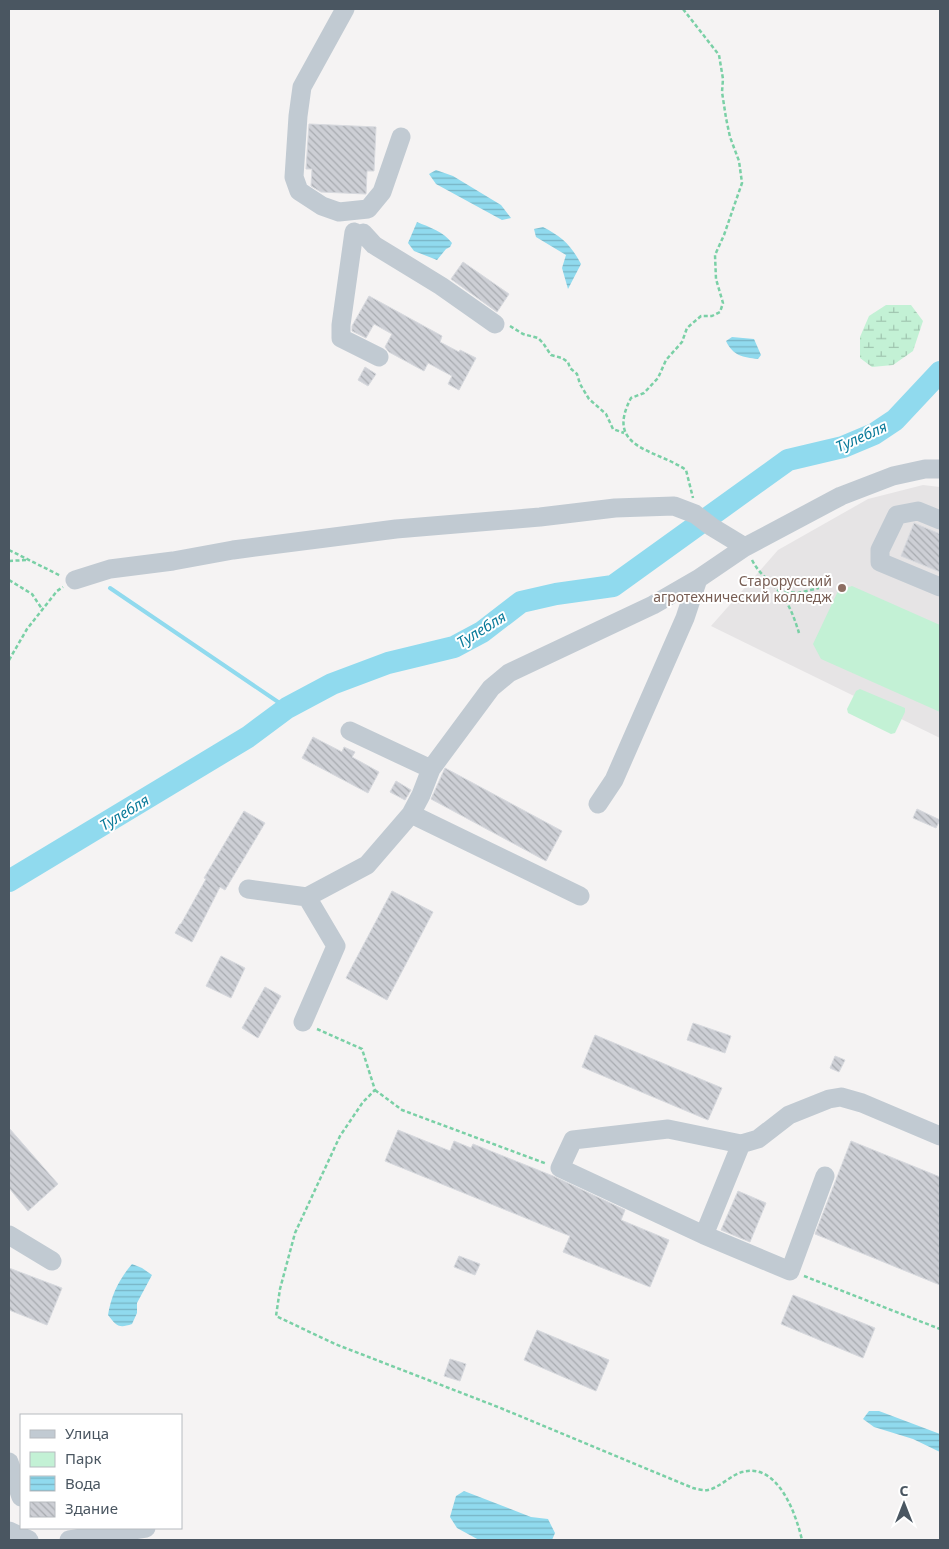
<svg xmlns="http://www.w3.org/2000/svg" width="949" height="1549" viewBox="0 0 949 1549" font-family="'Noto Sans',sans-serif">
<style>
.education{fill:#e6e4e5}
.green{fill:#c3f1d5}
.wetland{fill:url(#wetland-marsh)}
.water{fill:url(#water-rules)}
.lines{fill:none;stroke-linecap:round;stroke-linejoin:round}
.stream{stroke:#90daee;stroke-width:4}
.river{stroke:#90daee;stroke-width:22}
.building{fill:url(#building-back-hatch);stroke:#d7d9de}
.path{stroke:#7ad0a6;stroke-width:2.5;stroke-dasharray:4 2.5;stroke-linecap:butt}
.minor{stroke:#c1cad2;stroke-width:19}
.education-dot{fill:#8d6e63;stroke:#fff;stroke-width:2}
.labels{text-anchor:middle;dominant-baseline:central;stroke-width:4;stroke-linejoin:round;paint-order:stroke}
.education-label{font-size:14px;fill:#785e54;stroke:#fff;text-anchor:end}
.water-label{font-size:15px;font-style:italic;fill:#0c7c9b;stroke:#fff}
</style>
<defs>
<pattern id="wetland-marsh" width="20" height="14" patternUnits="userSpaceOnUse" patternTransform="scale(1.25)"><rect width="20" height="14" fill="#c3f1d5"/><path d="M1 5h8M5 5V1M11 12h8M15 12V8" fill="none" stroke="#a0c6b0"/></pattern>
<pattern id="water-rules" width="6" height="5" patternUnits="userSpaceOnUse" patternTransform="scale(1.25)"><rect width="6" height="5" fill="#90daee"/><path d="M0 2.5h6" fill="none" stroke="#78b4c4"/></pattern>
<pattern id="building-back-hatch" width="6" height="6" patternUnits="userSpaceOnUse" patternTransform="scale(1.25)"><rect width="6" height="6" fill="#cdcfd5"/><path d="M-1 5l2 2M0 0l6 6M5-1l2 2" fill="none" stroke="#a8abb0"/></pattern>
</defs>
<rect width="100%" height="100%" fill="#f5f3f3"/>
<path class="education" d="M 923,485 L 940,487 L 940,738 L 711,626 L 778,550 L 868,499 Z"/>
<path class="green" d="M 852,586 L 940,625 L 940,712 L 821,659 L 813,644 L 838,591 Z
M 860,689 L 905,708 L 905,712 L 895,733 L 891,734 L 848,713 L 847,709 L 856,691 Z"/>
<path class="wetland" d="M 886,305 L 911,305 L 923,321 L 913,351 L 893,365 L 872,367 L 860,358 L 860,337 L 869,316 Z"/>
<path class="water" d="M 436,170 L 453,176 L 501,205 L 511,218 L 502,220 L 436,184 L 429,174 Z
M 417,222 C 429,227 444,232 452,243 L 450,247 L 446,249 L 437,260 L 414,251 L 408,243 Z
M 543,227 C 562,237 571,245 581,264 L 568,289 L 562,268 L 566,255 L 536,237 L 534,229 Z
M 732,337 L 754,339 L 761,355 L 758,359 C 743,357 733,356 726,341 Z
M 132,1264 L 142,1268 L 152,1275 L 137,1303 L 137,1313 L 132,1324 C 118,1329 116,1325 108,1315 C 111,1296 119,1279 132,1264 Z
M 869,1411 L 879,1411 L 940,1434 L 940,1452 L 913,1439 L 874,1427 L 863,1419 Z
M 464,1491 L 531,1517 L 548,1519 L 555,1533 L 552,1540 L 479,1540 L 457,1528 L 450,1517 L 456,1496 Z"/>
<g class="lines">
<path class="stream" d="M 110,588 L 287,708"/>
<path class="river" d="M 9,881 L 248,737 L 287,708 L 332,684 L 388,663 L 454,647 L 482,632 L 521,602 L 556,594 L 613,586 L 788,460 L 843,447 L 874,434 L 895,420 L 940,372"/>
</g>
<path class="building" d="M 309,124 L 376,127 L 374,171 L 367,171 L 366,194 L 321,192 L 311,186 L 312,169 L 306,169 Z
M 463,262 L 509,294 L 497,312 L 451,279 Z
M 369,296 L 442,336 L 440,342 L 459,352 L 460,350 L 476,358 L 459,390 L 448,384 L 452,376 L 428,363 L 424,371 L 389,352 L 385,347 L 392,334 L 374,324 L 366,338 L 352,331 L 352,326 Z
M 365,367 L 376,374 L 368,386 L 358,380 Z
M 914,523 L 940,534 L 940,572 L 901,556 Z
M 313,737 L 342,752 L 344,747 L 355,752 L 352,757 L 379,772 L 368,793 L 302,758 Z
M 445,768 L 562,831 L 546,861 L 431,799 Z
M 396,781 L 411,790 L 405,800 L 390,792 Z
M 917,809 L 940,820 L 936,828 L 913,818 Z
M 244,811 L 265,823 L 225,890 L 220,887 L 192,942 L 175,933 L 180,924 L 181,924 L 206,879 L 204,878 Z
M 392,891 L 433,912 L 387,1000 L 346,978 Z
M 221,956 L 245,968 L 231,998 L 206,986 Z
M 265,987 L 281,996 L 258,1038 L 242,1028 Z
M 693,1023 L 731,1036 L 725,1053 L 687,1040 Z
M 595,1035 L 722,1088 L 708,1120 L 582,1067 Z
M 835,1056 L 845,1060 L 839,1072 L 830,1068 Z
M 9,1128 L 58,1184 L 28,1211 L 9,1188 Z
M 398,1130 L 450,1151 L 454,1141 L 471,1148 L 473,1144 L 553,1176 L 625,1210 L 621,1220 L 669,1240 L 650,1287 L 563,1252 L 570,1236 L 385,1161 Z
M 851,1141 L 940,1177 L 940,1285 L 815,1234 Z
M 738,1191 L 766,1203 L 750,1242 L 721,1230 Z
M 459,1256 L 480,1264 L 475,1275 L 454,1267 Z
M 9,1268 L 62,1288 L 47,1325 L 9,1310 Z
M 793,1295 L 875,1328 L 863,1358 L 781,1324 Z
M 537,1330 L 609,1360 L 596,1391 L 524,1360 Z
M 450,1359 L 466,1364 L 460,1381 L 444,1376 Z"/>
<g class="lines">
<path class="path" d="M 683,9 L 719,55 L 723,79 L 722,92 L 726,118 L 730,137 L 739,161 L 742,183 L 724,235 L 715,255 L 716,279 L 723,303 L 720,312 L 712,316 L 701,316 L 687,328 L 682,342 L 666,360 L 658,378 L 644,393 L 631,398 C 604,449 656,449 686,470 L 693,498
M 510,326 L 523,334 L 538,338 L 543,343 L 551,355 L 562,358 L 568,362 L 570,368 L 577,374 L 580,384 L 589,399 L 606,414 L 613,429 L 624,433
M 9,550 L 61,576
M 752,560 C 758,572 768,580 778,590 C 789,603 794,617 799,633
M 9,561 L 26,560
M 9,580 L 32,594 L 42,609
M 778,591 L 798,593 L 819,588
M 9,660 L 27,629 L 57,591 L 63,587
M 317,1029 L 362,1049 L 375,1090 L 363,1102 L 340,1136 L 295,1233 L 280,1289 L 276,1316 L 335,1344 L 498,1407 L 693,1488 C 697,1489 704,1491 708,1490 C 719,1488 731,1475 742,1472 C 778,1462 796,1514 802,1540
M 375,1090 L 402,1110 L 547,1164
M 804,1276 L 940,1329"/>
<path class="minor" d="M 345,9 L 302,87 L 298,116 L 294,177 L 299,191 L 322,206 L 339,212 L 368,209 L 382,192 L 401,137
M 354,232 L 341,325 L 341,338 L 379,357
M 363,233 L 374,245 L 441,286 L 495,324
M 940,520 L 918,511 L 897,515 L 880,550 L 880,562 L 940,587
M 75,580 L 110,569 L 173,561 L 233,550 L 396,529 L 540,517 L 615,508 L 674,506 L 695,514 L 712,527 L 745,547
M 350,731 L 431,769
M 598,804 L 614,780 L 685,618 L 698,579
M 411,814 L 580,896
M 248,889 L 307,897 L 367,865 L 411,814 L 421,795 L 431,769 L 491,688 L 509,673 L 653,605 L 698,579 L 745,547 L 841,496 L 893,476 L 925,469 L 940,469
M 303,1022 L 336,946 L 307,897
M 741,1144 L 704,1235 L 560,1168 L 573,1140 L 668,1129 L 741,1144 L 758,1139 L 789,1115 L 829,1099 L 841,1097 L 862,1103 L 940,1136
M 9,1235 L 52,1261
M 704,1235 L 790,1271 L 825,1176
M 9,1462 L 21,1497
M 9,1531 L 29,1540
M 69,1540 L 146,1528"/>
</g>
<circle class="education-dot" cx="842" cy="588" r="5"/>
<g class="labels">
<g class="education-label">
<text x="832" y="580">Старорусский<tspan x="832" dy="16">агротехнический колледж</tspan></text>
</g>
<g class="water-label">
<text transform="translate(861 436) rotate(-24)">Тулебля</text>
<text transform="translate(481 629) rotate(-32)">Тулебля</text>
<text transform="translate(124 812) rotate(-31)">Тулебля</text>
</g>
</g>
<rect width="949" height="1549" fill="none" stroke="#4a5661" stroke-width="20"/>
<rect x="20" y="1414" width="162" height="115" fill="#ffffff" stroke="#b7bbc0"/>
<rect x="30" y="1430" width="25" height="8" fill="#c1cad2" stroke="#b7bbc0"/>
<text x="65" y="1439" font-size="15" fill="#4a5661">Улица</text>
<rect x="30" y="1452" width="25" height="15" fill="#c3f1d5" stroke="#b7bbc0"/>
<text x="65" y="1464" font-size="15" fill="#4a5661">Парк</text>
<rect x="30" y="1476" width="25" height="15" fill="url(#water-rules)" stroke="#b7bbc0"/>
<text x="65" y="1489" font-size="15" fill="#4a5661">Вода</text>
<rect x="30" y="1502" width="25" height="15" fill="url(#building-back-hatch)" stroke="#b7bbc0"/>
<text x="65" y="1514" font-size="15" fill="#4a5661">Здание</text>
<g transform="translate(904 1504)" stroke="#ffffff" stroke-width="4" paint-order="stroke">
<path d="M0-4L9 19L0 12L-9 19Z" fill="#4a5661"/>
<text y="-8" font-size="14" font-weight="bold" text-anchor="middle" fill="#4a5661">С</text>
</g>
</svg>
